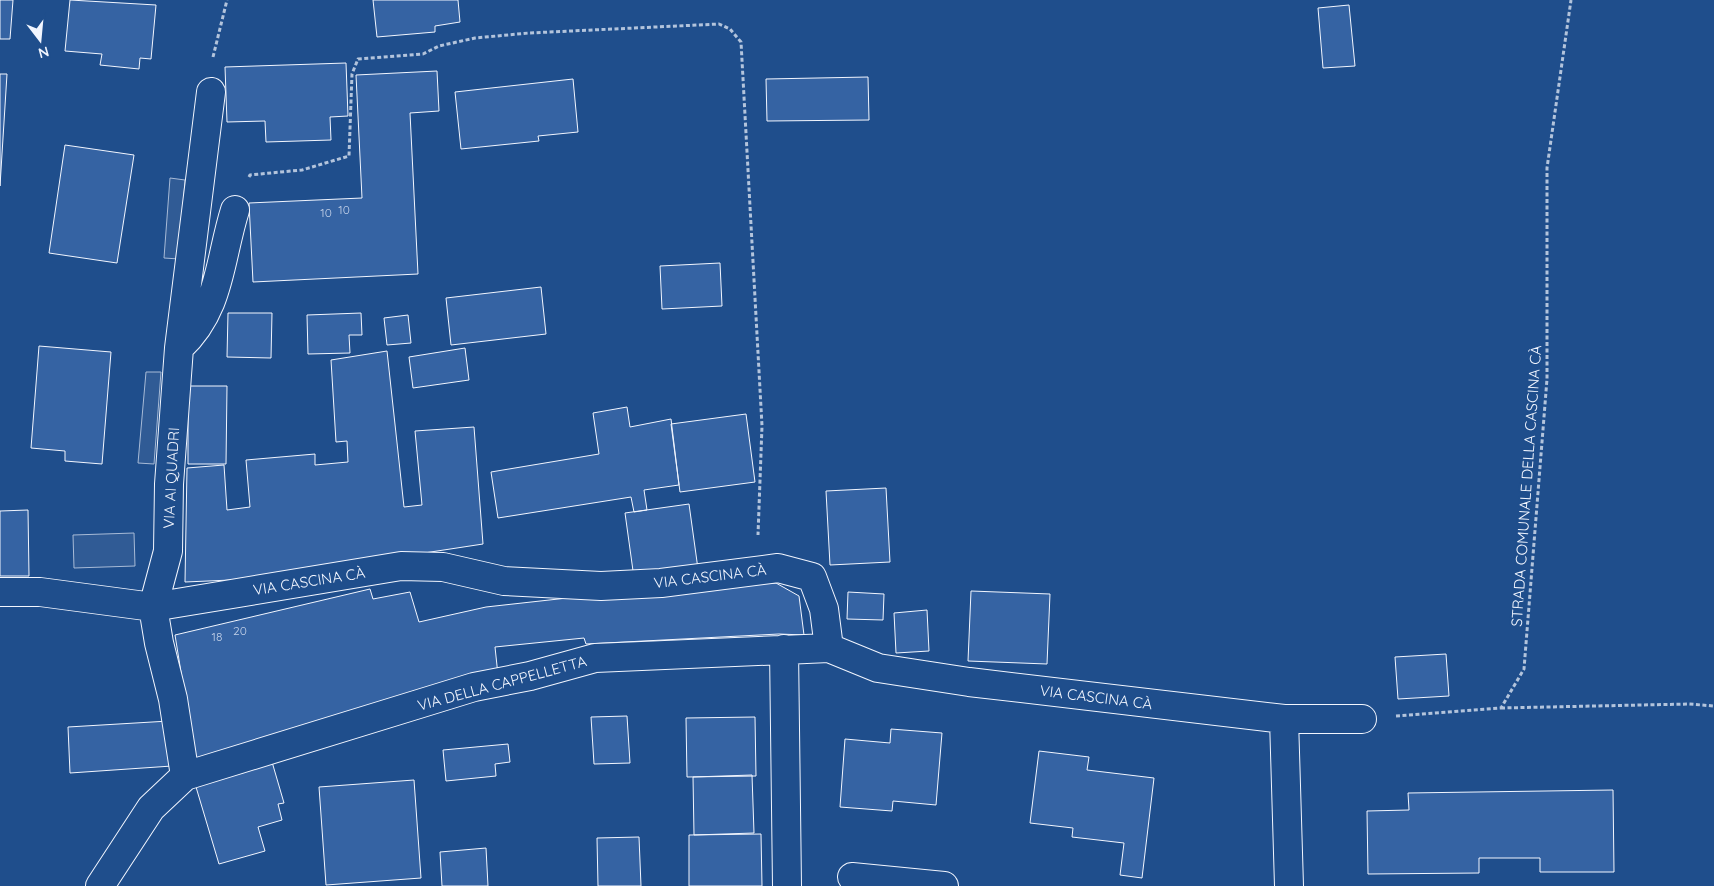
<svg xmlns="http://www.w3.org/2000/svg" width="1714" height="886" viewBox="0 0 1714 886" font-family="Quicksand,sans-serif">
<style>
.built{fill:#305b95;stroke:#a8bbd7}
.building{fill:#3563a3;stroke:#f2f6ff}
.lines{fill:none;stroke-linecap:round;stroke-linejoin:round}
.minor-casing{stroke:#f2f6ff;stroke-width:30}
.path{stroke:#b3c4dc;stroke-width:3;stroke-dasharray:4 2.5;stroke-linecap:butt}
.minor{stroke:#1f4e8c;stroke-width:28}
.labels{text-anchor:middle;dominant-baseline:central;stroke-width:4;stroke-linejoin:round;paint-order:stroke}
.number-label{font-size:12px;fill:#c3d1e8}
.street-label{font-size:15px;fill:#f2f6ff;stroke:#1f4e8c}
</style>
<rect width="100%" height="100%" fill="#1f4e8c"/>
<path class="built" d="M 170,178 L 185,180 L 179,259 L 164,258 Z
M 146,372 L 161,372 L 154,464 L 138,463 Z
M 134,533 L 135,566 L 74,568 L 73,535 Z"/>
<path class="building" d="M 0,0 L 13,0 L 10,39 L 0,39 Z
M 70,0 L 156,5 L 151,59 L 140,58 L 139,69 L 100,65 L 102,54 L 65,51 Z
M 373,0 L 458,0 L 460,22 L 435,26 L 435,32 L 377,37 Z
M 1349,5 L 1355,66 L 1323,68 L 1318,8 Z
M 346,63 L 348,116 L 330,117 L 331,140 L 266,142 L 265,121 L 227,122 L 225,67 Z
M 437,71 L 439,111 L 410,113 L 418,274 L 253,282 L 249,203 L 362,198 L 356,75 Z
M 0,74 L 7,74 L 0,186 Z
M 868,77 L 869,120 L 767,121 L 766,79 Z
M 573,79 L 578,132 L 538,136 L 539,141 L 461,149 L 455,92 Z
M 65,145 L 134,155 L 117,263 L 49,253 Z
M 720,263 L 722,306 L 662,309 L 660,266 Z
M 541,287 L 546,334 L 451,345 L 446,298 Z
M 228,313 L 272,313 L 271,358 L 227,357 Z
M 361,313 L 362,335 L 349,335 L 350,353 L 308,354 L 307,315 Z
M 408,315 L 411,343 L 387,345 L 384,318 Z
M 39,346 L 111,352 L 102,464 L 65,461 L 65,451 L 31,448 Z
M 465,348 L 469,380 L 413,388 L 409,357 Z
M 387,351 L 404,507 L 422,505 L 415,431 L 474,427 L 483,544 L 254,579 L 185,582 L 187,468 L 224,465 L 227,510 L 250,507 L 246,460 L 315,454 L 315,465 L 348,462 L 347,441 L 336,442 L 331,360 Z
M 188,386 L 227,386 L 226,464 L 188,464 Z
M 627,407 L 630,427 L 671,419 L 679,485 L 644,490 L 647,510 L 634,512 L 631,497 L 498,518 L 491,472 L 599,454 L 593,413 Z
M 746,414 L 755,482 L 680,492 L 671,424 Z
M 886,488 L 890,562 L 830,565 L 826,491 Z
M 689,504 L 698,569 L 634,578 L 625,513 Z
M 28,510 L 29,576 L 0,576 L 0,511 Z
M 776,583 L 799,596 L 804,635 L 779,634 L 586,644 L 584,638 L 495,647 L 498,675 L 195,759 L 175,635 L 370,589 L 373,599 L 410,592 L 419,622 L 486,607 L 667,587 Z
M 971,591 L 1050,594 L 1047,664 L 968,661 Z
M 848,592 L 884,594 L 883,620 L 847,619 Z
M 927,610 L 929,651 L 896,653 L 894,613 Z
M 1446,654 L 1449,696 L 1398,699 L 1395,657 Z
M 627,716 L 630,763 L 594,764 L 591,717 Z
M 755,717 L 756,776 L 687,777 L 686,718 Z
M 169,721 L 172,766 L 70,773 L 68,727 Z
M 891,729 L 942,733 L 936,805 L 893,801 L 892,811 L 840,807 L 845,739 L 890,743 Z
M 508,744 L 510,762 L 495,764 L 496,776 L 446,781 L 443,750 Z
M 1039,751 L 1089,757 L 1087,770 L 1154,778 L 1142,878 L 1120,875 L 1124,843 L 1072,837 L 1073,828 L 1030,823 Z
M 270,755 L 284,803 L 278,804 L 282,820 L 258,827 L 265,851 L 219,864 L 193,777 Z
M 752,775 L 754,833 L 694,835 L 693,777 Z
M 414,780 L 421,878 L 326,885 L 319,787 Z
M 1613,790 L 1614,872 L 1540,872 L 1540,858 L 1479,858 L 1479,873 L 1368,874 L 1367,811 L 1409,810 L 1408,793 Z
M 761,834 L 762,886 L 689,886 L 689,835 Z
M 639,837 L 641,886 L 598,886 L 597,838 Z
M 486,848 L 488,886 L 442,886 L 440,852 Z"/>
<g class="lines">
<g class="minor-casing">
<path id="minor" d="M 179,348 C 221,309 219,261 235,210
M 0,592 L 40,592 L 153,607 L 401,566 L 443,567 L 504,581 L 601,586 L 661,583 L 778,568 L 812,577 L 824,609 L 829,648 L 878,668 L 969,682 L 1284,719 L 1362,719
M 784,649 L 787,886
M 1284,719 L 1289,886
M 185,776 L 173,699 L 159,643 L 153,607 L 168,551 L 169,484 L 179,348 L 211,92
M 852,877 L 944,886
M 100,886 L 151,808 L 185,776 L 474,687 L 530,676 L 595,658 L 829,648"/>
</g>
<path class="path" d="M 213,57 L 227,0
M 249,177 L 250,175 L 302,170 L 349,156 L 352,74 L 358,59 L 423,54 L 439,46 L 475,38 L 529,33 L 719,24 L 730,29 L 741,42 L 762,426 L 758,535
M 1501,708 L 1689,704 L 1714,706
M 1396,716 L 1501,708 L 1524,669 L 1547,379 L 1547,168 L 1571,0"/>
<use href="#minor" class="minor"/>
</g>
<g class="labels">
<g class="number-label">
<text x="344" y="209">10</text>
<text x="326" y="212">10</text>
<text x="240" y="630">20</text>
<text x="217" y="636">18</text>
</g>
<g class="street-label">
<text transform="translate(171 478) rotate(-87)">VIA AI QUADRI</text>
<text transform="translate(1526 486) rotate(-86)">STRADA COMUNALE DELLA CASCINA CÀ</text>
<text transform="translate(710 576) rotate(-7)">VIA CASCINA CÀ</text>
<text transform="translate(309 581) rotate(-9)">VIA CASCINA CÀ</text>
<text transform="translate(502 683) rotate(-15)">VIA DELLA CAPPELLETTA</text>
<text transform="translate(1096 697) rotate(7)">VIA CASCINA CÀ</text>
</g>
</g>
<g transform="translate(40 40) rotate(164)" stroke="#1f4e8c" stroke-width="4" paint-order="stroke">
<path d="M0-4L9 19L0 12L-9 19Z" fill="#f2f6ff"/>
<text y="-8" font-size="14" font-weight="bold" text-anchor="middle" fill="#f2f6ff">N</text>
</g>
</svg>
